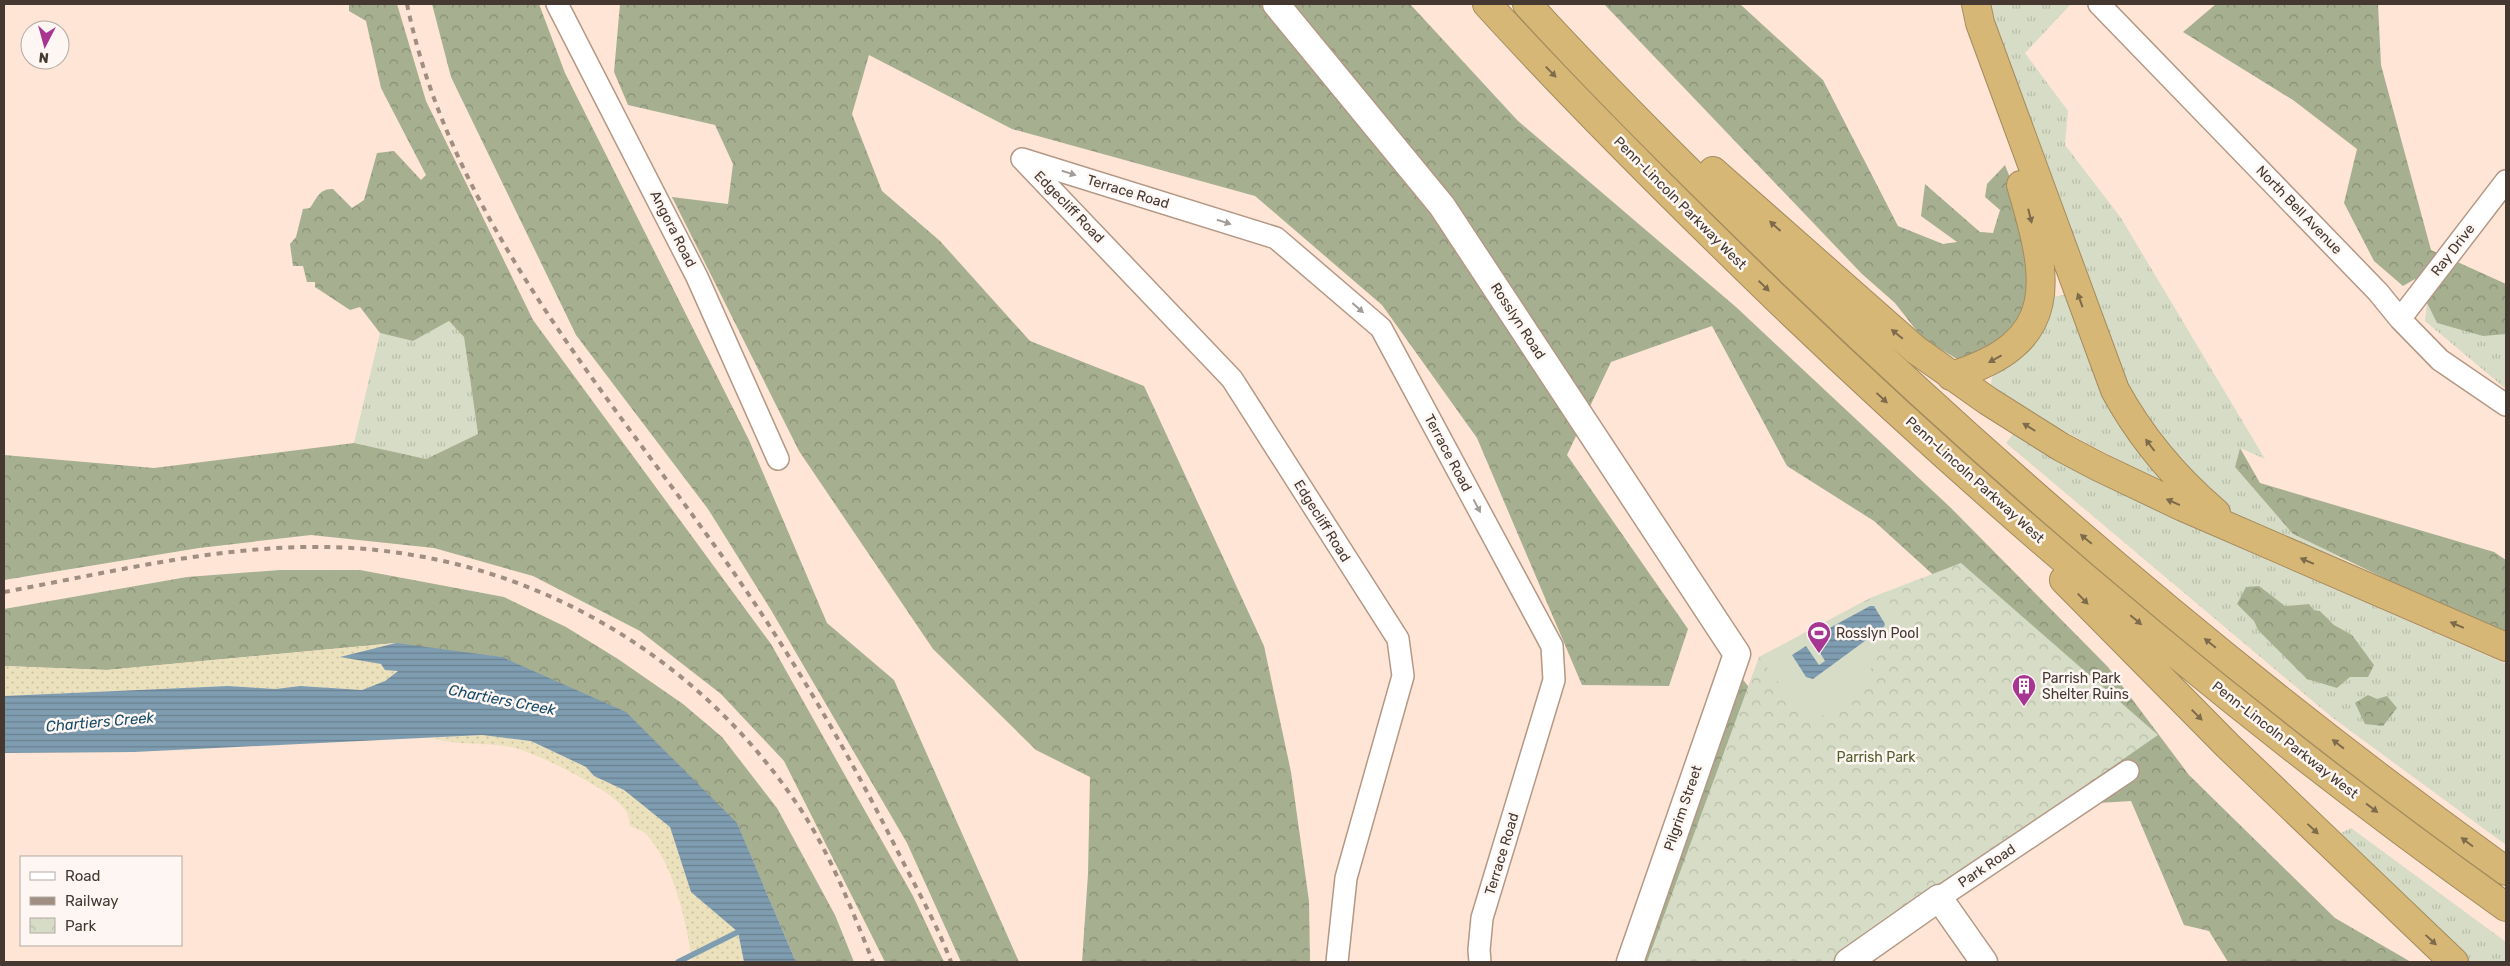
<svg xmlns="http://www.w3.org/2000/svg" width="2510" height="966" viewBox="0 0 2510 966" font-family="Rubik,sans-serif">
<style>
.grass{fill:url(#grass-tufts);fill-rule:evenodd}
.forest{fill:url(#forest-crowns)}
.sand{fill:url(#sand-dots)}
.park{fill:url(#park-crowns)}
.garden{fill:#d6dcc6}
.water{fill:url(#water-rules)}
.lines{fill:none;stroke-linecap:round;stroke-linejoin:round}
.stream{stroke:#7f9db1;stroke-width:5.5}
.minor-casing{stroke:#b49885;stroke-width:24}
.tertiary-casing{stroke:#b49885;stroke-width:29}
.motorway-casing{stroke:#a38b5e;stroke-width:30}
.minor{stroke:#fff;stroke-width:21}
.tertiary{stroke:#fff;stroke-width:26}
.motorway{stroke:#d6b776;stroke-width:28}
.rail{stroke:#a08e82;stroke-width:4;stroke-dasharray:6 6;stroke-linecap:butt}
.oneway{fill:#7e6b4c}
.oneway2{fill:#a29c98}
.labels{text-anchor:middle;dominant-baseline:central;stroke-width:5;stroke-linejoin:round;paint-order:stroke}
.street-label{font-size:14px;fill:#443830;stroke:#fdf6f2}
.poi-label{font-size:14px;fill:#443830;stroke:#fdf6f2;text-anchor:start}
.park-label{font-size:14px;fill:#515d2b;stroke:#fdf6f2}
.water-label{font-size:15px;font-style:italic;fill:#164c6a;stroke:#fdf6f2}
</style>
<defs>
<pattern id="grass-tufts" width="24" height="20" patternUnits="userSpaceOnUse" patternTransform="scale(1.25)"><rect width="24" height="20" fill="#d6dcc6"/><path d="M3 7l-1-3M5 7V3M7 7l1-3M15 17l-1-3M17 17v-4M19 17l1-3" fill="none" stroke="#b9beaa"/></pattern>
<pattern id="forest-crowns" width="20" height="18" patternUnits="userSpaceOnUse" patternTransform="scale(1.25)"><rect width="20" height="18" fill="#a6af90"/><path d="M2 6a3 3 0 1 1 6 0M12 15a3 3 0 1 1 6 0" fill="none" stroke="#898f76"/></pattern>
<pattern id="sand-dots" width="8" height="8" patternUnits="userSpaceOnUse" patternTransform="scale(1.25)"><rect width="8" height="8" fill="#ebe1bc"/><path d="M2 2h.1M6 6h.1" fill="none" stroke="#cbc2a2" stroke-width="1.8" stroke-linecap="round"/></pattern>
<pattern id="park-crowns" width="20" height="18" patternUnits="userSpaceOnUse" patternTransform="scale(1.25)"><rect width="20" height="18" fill="#d6dcc6"/><path d="M2 6a3 3 0 1 1 6 0M12 15a3 3 0 1 1 6 0" fill="none" stroke="#b9beaa"/></pattern>
<pattern id="water-rules" width="6" height="5" patternUnits="userSpaceOnUse" patternTransform="scale(1.25)"><rect width="6" height="5" fill="#7f9db1"/><path d="M0 2.5h6" fill="none" stroke="#6a8190"/></pattern>
</defs>
<rect width="100%" height="100%" fill="#fee5d5"/>
<path class="grass" d="M 1985,4 L 2071,4 L 2025,53 L 2068,111 L 2065,145 L 2121,218 L 2265,459 L 2240,448 L 2235,467 L 2293,534 L 2348,561 L 2242,520 L 2210,495 L 2150,429 L 2111,366 Z
M 2068,294 L 2161,474 L 2158,481 L 2036,416 L 1991,385 L 1992,377 L 2024,356 L 2038,337 L 2048,298 Z
M 2427,303 L 2437,323 L 2506,334 L 2506,389 L 2425,321 Z
M 449,321 L 464,337 L 478,434 L 426,459 L 354,443 L 380,333 L 413,341 Z
M 2014,433 L 2087,474 L 2188,525 L 2506,664 L 2506,845 L 2333,718 L 2006,443 ZM 2259,587 L 2285,606 L 2309,604 L 2314,610 L 2320,611 L 2334,625 L 2352,635 L 2368,677 L 2350,677 L 2337,688 L 2258,630 L 2254,621 Z
M 2351,828 L 2506,942 L 2506,962 L 2469,962 L 2335,836 Z"/>
<path class="forest" d="M 349,4 L 397,4 L 426,101 L 533,320 L 771,644 L 913,896 L 944,962 L 885,962 L 784,761 L 721,694 L 640,631 L 533,576 L 434,548 L 311,535 L 199,548 L 4,580 L 4,455 L 154,468 L 354,443 L 426,459 L 478,434 L 464,337 L 449,321 L 413,341 L 380,333 L 360,307 L 350,310 L 315,287 L 315,282 L 307,282 L 303,266 L 293,266 L 290,244 L 296,237 L 303,209 L 310,208 C 316,200 319,188 333,189 L 352,208 L 364,200 L 377,153 L 394,151 L 421,180 L 426,175 L 381,88 L 366,21 L 349,11 Z
M 432,4 L 539,4 L 565,73 L 749,440 L 827,623 L 894,680 L 1019,962 L 961,962 L 907,843 L 771,610 L 708,509 L 576,335 L 451,77 Z
M 620,4 L 1410,4 L 1518,121 L 1736,307 L 1951,508 L 2108,667 L 2189,775 L 2335,918 L 2411,962 L 2228,962 L 2209,931 L 2184,925 L 2131,801 L 2030,807 L 1850,962 L 1616,962 L 1638,905 L 1741,677 L 1806,762 L 1940,581 L 1874,521 L 1787,466 L 1712,326 L 1611,362 L 1567,455 L 1688,629 L 1669,686 L 1582,685 L 1477,438 L 1382,305 L 1255,196 L 1012,129 L 869,55 L 852,114 L 882,191 L 940,241 L 1030,341 L 1144,386 L 1264,646 L 1291,772 L 1309,901 L 1310,962 L 1082,962 L 1088,874 L 1090,777 L 1036,750 L 933,649 L 799,451 L 672,197 L 728,204 L 733,164 L 715,125 L 628,105 L 614,72 Z
M 1604,4 L 1740,4 L 1823,80 L 1898,226 L 1943,244 L 1957,242 L 1921,216 L 1925,184 L 1980,232 L 1993,233 L 2000,210 L 1985,197 L 1987,184 L 2005,165 L 2018,198 L 2041,226 L 2021,325 L 1964,363 L 1923,339 L 1895,303 L 1862,274 Z
M 2216,4 L 2378,4 L 2381,65 L 2431,250 L 2506,284 L 2506,334 L 2483,336 L 2437,323 L 2415,279 L 2403,286 L 2374,261 L 2344,203 L 2357,149 L 2293,100 L 2183,32 Z
M 2240,448 L 2260,483 L 2494,552 L 2506,560 L 2506,637 L 2293,534 L 2235,467 Z
M 280,570 L 360,570 L 504,597 L 566,627 L 618,659 L 683,704 L 722,737 L 777,808 L 835,915 L 854,962 L 796,962 L 738,826 L 396,643 L 107,670 L 4,666 L 4,609 L 187,577 Z
M 2259,586 L 2285,606 L 2309,604 L 2314,610 L 2320,611 L 2334,625 L 2352,635 L 2374,665 L 2368,677 L 2350,677 L 2337,688 L 2307,679 L 2258,630 L 2254,621 L 2237,604 L 2246,587 Z
M 2368,695 L 2377,699 L 2387,696 L 2397,708 L 2383,726 L 2365,724 L 2355,703 Z"/>
<path class="sand" d="M 396,643 L 342,657 L 381,664 L 398,670 L 385,681 L 362,690 L 300,686 L 276,689 L 228,686 L 4,696 L 4,666 L 107,670 Z
M 482,735 L 531,741 L 586,767 L 594,776 L 624,790 L 670,827 L 691,892 L 738,932 L 744,962 L 692,962 C 687,923 674,865 647,835 C 644,831 636,828 630,826 C 629,821 629,815 626,811 C 615,791 533,751 511,747 C 485,742 458,746 432,738 Z"/>
<path class="park" d="M 1961,563 L 2158,735 L 1831,962 L 1647,962 L 1759,657 L 1870,598 Z"/>
<path class="garden" d="M 1883,593 L 1904,624 L 1873,651 L 1870,683 L 1829,714 L 1806,718 L 1759,657 Z"/>
<path class="water" d="M 1870,606 L 1874,606 L 1885,624 L 1884,627 L 1813,679 L 1806,677 L 1792,655 L 1806,646 L 1819,665 L 1825,661 L 1813,641 L 1813,637 Z
M 396,643 L 502,657 L 626,712 L 737,823 L 796,962 L 744,962 L 738,932 L 691,892 L 670,827 L 624,790 L 594,776 L 586,767 L 531,741 L 482,735 L 134,752 L 4,753 L 4,696 L 228,686 L 276,689 L 300,686 L 362,690 L 385,681 L 398,671 L 385,670 L 381,664 L 340,657 Z"/>
<g class="lines">
<path class="stream" d="M 678,962 L 738,932"/>
<g class="minor-casing">
<path id="minor" d="M 557,4 L 697,277 L 778,459
M 2099,4 L 2378,292 L 2400,319 L 2440,360 L 2506,405
M 1022,159 L 1276,238 L 1381,328 L 1552,646 L 1554,680 L 1482,918 L 1479,950 L 1480,962
M 1024,161 L 1232,379 L 1398,639 L 1403,676 L 1346,878 L 1337,962
M 2400,319 L 2506,181
M 1939,898 L 2128,771"/>
</g>
<g class="tertiary-casing">
<path id="tertiary" d="M 1276,4 L 1442,206 L 1737,654 L 1630,962
M 1848,962 L 1939,898 L 1984,962"/>
</g>
<g class="motorway-casing">
<path id="motorway" d="M 1487,4 C 1579,105 1677,202 1775,297 C 2004,517 2248,723 2506,907
M 1527,4 C 1614,99 1707,190 1800,280 C 2021,492 2257,692 2506,871
M 1976,4 L 1980,23 L 2115,390 C 2141,438 2174,477 2216,513
M 1713,171 L 1916,350 L 1988,401 L 2061,447 L 2099,467 L 2183,507 L 2506,647
M 1951,376 C 2063,343 2049,279 2021,185
M 2064,580 L 2228,746 L 2454,962"/>
</g>
<use href="#minor" class="minor"/>
<use href="#tertiary" class="tertiary"/>
<use href="#motorway" class="motorway"/>
<path class="rail" d="M 407,4 C 449,209 593,376 712,542 C 783,640 844,744 898,852 C 916,888 937,924 951,962
M 4,592 C 102,574 203,549 304,547 C 503,543 686,640 797,804 C 830,852 851,908 873,962"/>
</g>
<defs><path id="oneway-solid" d="M-6-.8H1V-3.2L6.5 0L1 3.2V.8H-6Z" transform="scale(1.25)"/></defs>
<g class="oneway">
<use href="#oneway-solid" transform="translate(1551 72) rotate(46)"/>
<use href="#oneway-solid" transform="translate(2030 216) rotate(76)"/>
<use href="#oneway-solid" transform="translate(1775 226) rotate(-138)"/>
<use href="#oneway-solid" transform="translate(1764 286) rotate(44)"/>
<use href="#oneway-solid" transform="translate(2080 300) rotate(-110)"/>
<use href="#oneway-solid" transform="translate(1897 334) rotate(-141)"/>
<use href="#oneway-solid" transform="translate(1995 359) rotate(151)"/>
<use href="#oneway-solid" transform="translate(1882 398) rotate(43)"/>
<use href="#oneway-solid" transform="translate(2029 427) rotate(-148)"/>
<use href="#oneway-solid" transform="translate(2150 445) rotate(-127)"/>
<use href="#oneway-solid" transform="translate(2173 502) rotate(-156)"/>
<use href="#oneway-solid" transform="translate(2086 539) rotate(-140)"/>
<use href="#oneway-solid" transform="translate(2307 561) rotate(-157)"/>
<use href="#oneway-solid" transform="translate(2083 599) rotate(46)"/>
<use href="#oneway-solid" transform="translate(2136 620) rotate(40)"/>
<use href="#oneway-solid" transform="translate(2457 625) rotate(-157)"/>
<use href="#oneway-solid" transform="translate(2210 643) rotate(-141)"/>
<use href="#oneway-solid" transform="translate(2197 715) rotate(45)"/>
<use href="#oneway-solid" transform="translate(2338 744) rotate(-142)"/>
<use href="#oneway-solid" transform="translate(2372 808) rotate(37)"/>
<use href="#oneway-solid" transform="translate(2313 829) rotate(43)"/>
<use href="#oneway-solid" transform="translate(2467 842) rotate(-143)"/>
<use href="#oneway-solid" transform="translate(2431 940) rotate(43)"/>
</g>
<g class="oneway2">
<use href="#oneway-solid" transform="translate(1069 173) rotate(17)"/>
<use href="#oneway-solid" transform="translate(1224 222) rotate(17)"/>
<use href="#oneway-solid" transform="translate(1358 308) rotate(41)"/>
<use href="#oneway-solid" transform="translate(1477 506) rotate(62)"/>
</g>
<defs>
<g id="stadium-pin" transform="scale(1.25)"><path d="M0 17L-7.5 6A9.5 9.5 0 1 1 7.5 6Z" fill="#a63692" stroke="#fdf6f2"/><path d="M0-5a6.5 5 0 1 0 0 10a6.5 5 0 1 0 0-10ZM-3.5-1.8h7v3.6h-7Z" fill="#fff"/></g>
<g id="building-pin" transform="scale(1.25)"><path d="M0 17L-7.5 6A9.5 9.5 0 1 1 7.5 6Z" fill="#a63692" stroke="#fdf6f2"/><path d="M-4-6H4V6H1V3H-1V6H-4ZM-2.5-4.3h1.7v1.8h-1.7ZM.8-4.3h1.7v1.8H.8ZM-2.5-1h1.7V.8h-1.7ZM.8-1h1.7V.8H.8Z" fill="#fff"/></g>
</defs>
<g fill-rule="evenodd">
<use href="#stadium-pin" x="1819" y="633"/>
<use href="#building-pin" x="2024" y="686"/>
</g>
<g class="labels">
<g class="street-label">
<text transform="translate(1128 192) rotate(17)">Terrace Road</text>
<text transform="translate(1680 203) rotate(45)">Penn-Lincoln Parkway West</text>
<text transform="translate(1069 207) rotate(46)">Edgecliff Road</text>
<text transform="translate(2299 210) rotate(46)">North Bell Avenue</text>
<text transform="translate(673 229) rotate(63)">Angora Road</text>
<text transform="translate(2453 250) rotate(-52)">Ray Drive</text>
<text transform="translate(1518 321) rotate(57)">Rosslyn Road</text>
<text transform="translate(1448 453) rotate(62)">Terrace Road</text>
<text transform="translate(1975 480) rotate(42)">Penn-Lincoln Parkway West</text>
<text transform="translate(1322 521) rotate(58)">Edgecliff Road</text>
<text transform="translate(2285 740) rotate(38)">Penn-Lincoln Parkway West</text>
<text transform="translate(1683 808) rotate(-71)">Pilgrim Street</text>
<text transform="translate(1502 854) rotate(-73)">Terrace Road</text>
<text transform="translate(1987 866) rotate(-34)">Park Road</text>
</g>
<g class="poi-label">
<text x="1836" y="633">Rosslyn Pool</text>
<text x="2042" y="678">Parrish Park<tspan x="2042" dy="16">Shelter Ruins</tspan></text>
</g>
<g class="park-label">
<text x="1876" y="757">Parrish Park</text>
</g>
<g class="water-label">
<text transform="translate(502 700) rotate(11)">Chartiers Creek</text>
<text transform="translate(100 722) rotate(-5)">Chartiers Creek</text>
</g>
</g>
<rect width="2510" height="966" fill="none" stroke="#443830" stroke-width="10"/>
<rect x="20" y="856" width="162" height="90" fill="#fdf6f2" stroke="#b3aaa4"/>
<rect x="30" y="872" width="25" height="8" fill="#ffffff" stroke="#b3aaa4"/>
<text x="65" y="881" font-size="15" fill="#443830">Road</text>
<rect x="30" y="897" width="25" height="8" fill="#a08e82" stroke="#b3aaa4"/>
<text x="65" y="906" font-size="15" fill="#443830">Railway</text>
<rect x="30" y="918" width="25" height="15" fill="url(#park-crowns)" stroke="#b3aaa4"/>
<text x="65" y="931" font-size="15" fill="#443830">Park</text>
<g transform="translate(45 45) rotate(186)"><circle r="24" fill="#fdf6f2" stroke="#b3aaa4"/>
<path d="M0-4L9 19L0 12L-9 19Z" fill="#a63692"/>
<text y="-8" font-size="14" font-weight="bold" text-anchor="middle" fill="#443830">N</text>
</g>
</svg>
